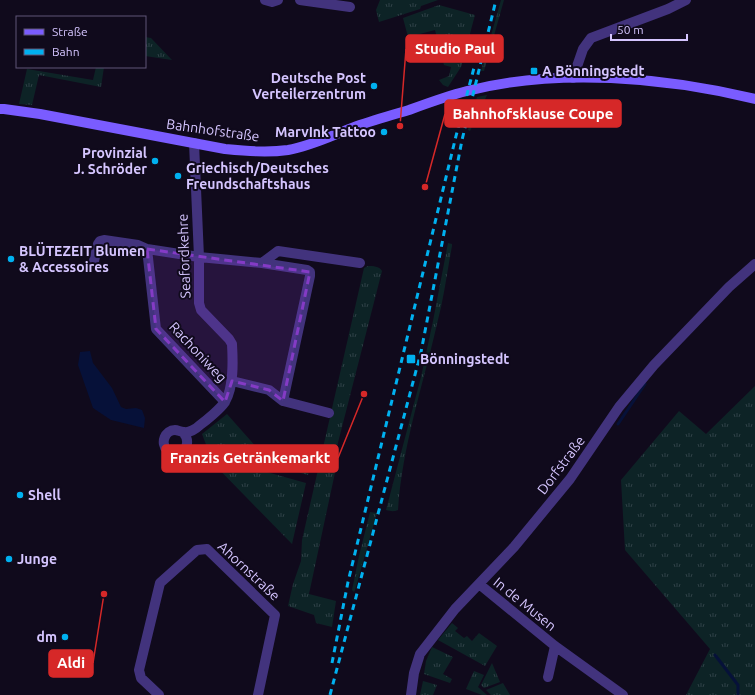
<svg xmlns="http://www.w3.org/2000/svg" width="755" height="695" viewBox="0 0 755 695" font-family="Ubuntu,sans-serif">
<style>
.grass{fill:url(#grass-tufts)}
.water{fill:#061139}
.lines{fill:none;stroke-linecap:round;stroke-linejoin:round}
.stream{stroke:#061139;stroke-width:3}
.minor{stroke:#42337d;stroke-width:10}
.secondary{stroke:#7a5cff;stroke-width:10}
.rail{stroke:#00b1f0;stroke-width:3;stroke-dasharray:6 5;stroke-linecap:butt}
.marked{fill:#843bc5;fill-opacity:0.2;stroke:#843bc5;stroke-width:3;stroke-dasharray:8 5;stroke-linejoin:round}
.poi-dot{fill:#00b1f0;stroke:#100a1c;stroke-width:1.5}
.labels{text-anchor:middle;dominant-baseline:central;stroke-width:4;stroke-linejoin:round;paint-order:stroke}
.poi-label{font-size:14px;font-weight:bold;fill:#d5c5ff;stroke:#100a1c;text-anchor:start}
.street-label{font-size:14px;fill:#d5c5ff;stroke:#100a1c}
.leader{fill:none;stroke:#d62828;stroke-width:1.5}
.callout-dot{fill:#d62828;stroke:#100a1c;stroke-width:1.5}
.callout{fill:#d62828;stroke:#d62828;stroke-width:1.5}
.callout-label{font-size:15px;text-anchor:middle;font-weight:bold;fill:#fff}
</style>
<defs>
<pattern id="grass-tufts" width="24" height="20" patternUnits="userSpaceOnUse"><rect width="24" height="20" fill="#0d2326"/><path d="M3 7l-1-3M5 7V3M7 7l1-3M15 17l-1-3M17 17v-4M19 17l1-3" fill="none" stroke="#2f4147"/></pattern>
</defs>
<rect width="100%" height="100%" fill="#100a1c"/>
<path class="grass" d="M 380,0 L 438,0 L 421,6 L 420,9 L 379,22 L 376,10 Z
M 501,0 L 504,0 L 484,71 L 481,71 Z
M 439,5 L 475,15 L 461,67 L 448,87 L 443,85 L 439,80 L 449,76 L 451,67 L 444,65 L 435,30 L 408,37 L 403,18 Z
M 145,37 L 151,38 L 172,60 L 145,56 Z
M 96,67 L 104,67 L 101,87 L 39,75 L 32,105 L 19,104 L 27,69 L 93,80 Z
M 487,95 L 470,131 L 468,130 L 477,97 Z
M 448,243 L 452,244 L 452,246 C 447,272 444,298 437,324 C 423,385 402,447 398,510 C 393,512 391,511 386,510 L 421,377 L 433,321 Z
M 368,266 C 373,266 379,266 382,271 L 333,462 L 336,468 L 309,594 L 336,601 L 332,627 L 316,623 L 314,615 L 288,606 L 293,584 L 301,561 L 302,540 L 364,268 Z
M 755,386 L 755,695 L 686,695 L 710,649 L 625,550 L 621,480 L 679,411 L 706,434 Z
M 227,414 L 258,449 L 311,463 L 308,475 L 207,447 L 202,434 Z
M 205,455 L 306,483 L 292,544 Z
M 370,512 L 377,513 L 355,590 L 354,592 L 352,590 L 359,556 Z
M 452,623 L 458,628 L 455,631 L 464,638 L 467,636 L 472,641 L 479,633 L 497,646 L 485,666 L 438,640 Z
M 432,647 L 453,657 L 443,674 L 452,679 L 450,683 L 424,674 L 426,661 Z
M 492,663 L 500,682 L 484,688 L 481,685 Z
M 474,671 L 484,675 L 478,687 L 487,695 L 482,695 L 466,689 Z
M 423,681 L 437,685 L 433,695 L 420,695 Z
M 503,683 L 510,695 L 491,695 L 486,690 Z"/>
<path class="water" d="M 90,351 L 93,363 L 112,388 L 121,407 L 126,409 L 136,408 L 142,410 L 145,418 L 144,428 L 111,420 L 93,408 L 78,365 L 80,352 Z"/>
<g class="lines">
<path class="stream" d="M 618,424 L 645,384
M 715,655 L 738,685 L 738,695"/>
<path class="minor" d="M 265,0 L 272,2 L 278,0
M 300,0 L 350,7
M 573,78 L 583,49 L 591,38 L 668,9 L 686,0
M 147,249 L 156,329 L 225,402
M 94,261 L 98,244 L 100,241 L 104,240 L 138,245 L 147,249 L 199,257 L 262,263 L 307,270 L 310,272 L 310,276 L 283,401 L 269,390 L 232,381
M 262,263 L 278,251 L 360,263
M 283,401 L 329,413
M 183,432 C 195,446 178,462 167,450 C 160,443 165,430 175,430 C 178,430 180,432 184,432 C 189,433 196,429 200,425 C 207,420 220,409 225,402 C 234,387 233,361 232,344 L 229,339 L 201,310 L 199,303 L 199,257 L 194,143
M 479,584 L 555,646 L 623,695
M 548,677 L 555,646
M 159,695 L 141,678 L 139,670 L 160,583 L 197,550 L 207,549 L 275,615 L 258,695
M 411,695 L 414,673 L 420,654 L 455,609 L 514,547 L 570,479 L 619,407 L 654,365 L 729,287 L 755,264"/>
<path class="secondary" d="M 0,109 L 4,109 L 40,114 L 225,149 C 246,151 267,153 288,150 C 312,146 335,134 357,126 C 374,120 392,115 409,110 C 428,103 447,96 467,91 C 557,68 665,77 755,99"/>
<path class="rail" d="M 332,663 L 348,582 L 456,136 L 475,64
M 330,695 L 421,352 L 462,140 L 496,0"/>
</g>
<path class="marked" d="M 147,249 L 310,272 L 283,401 L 269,390 L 232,381 L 225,402 L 156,329 Z"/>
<g class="poi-dot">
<rect x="530" y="67" width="8" height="8" rx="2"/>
<circle cx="374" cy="86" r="4"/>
<circle cx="384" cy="132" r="4"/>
<circle cx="155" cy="161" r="4"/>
<circle cx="178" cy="176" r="4"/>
<circle cx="11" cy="259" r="4"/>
<rect x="406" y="354" width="10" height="10" rx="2"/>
<circle cx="20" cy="495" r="4"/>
<circle cx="9" cy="559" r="4"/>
<circle cx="65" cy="637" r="4"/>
</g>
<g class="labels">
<g class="poi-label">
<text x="542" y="71">A Bönningstedt</text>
<text x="366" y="78" text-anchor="end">Deutsche Post<tspan x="366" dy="16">Verteilerzentrum</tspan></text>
<text x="376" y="132" text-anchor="end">MarvInk Tattoo</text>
<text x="147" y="153" text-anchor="end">Provinzial<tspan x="147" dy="16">J. Schröder</tspan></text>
<text x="186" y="168">Griechisch/Deutsches<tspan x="186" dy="16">Freundschaftshaus</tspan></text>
<text x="19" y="251">BLÜTEZEIT Blumen<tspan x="19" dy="16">&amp; Accessoires</tspan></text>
<text x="420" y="359">Bönningstedt</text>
<text x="28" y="495">Shell</text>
<text x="17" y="559">Junge</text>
<text x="57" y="637" text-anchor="end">dm</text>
</g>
<g class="street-label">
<text transform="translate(213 130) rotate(8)">Bahnhofstraße</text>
<text transform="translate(184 256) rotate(-92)">Seafordkehre</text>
<text transform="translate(198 352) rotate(47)">Rachoniweg</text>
<text transform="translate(561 465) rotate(-53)">Dorfstraße</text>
<text transform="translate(249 571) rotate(43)">Ahornstraße</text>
<text transform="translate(525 604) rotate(39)">In de Musen</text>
</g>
</g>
<path class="leader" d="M400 126L406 49M425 187L445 114M364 394L338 458M104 594L93 663"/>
<g class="callout-dot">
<circle cx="400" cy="126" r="4"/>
<circle cx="425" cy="187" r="4"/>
<circle cx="364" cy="394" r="4"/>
<circle cx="104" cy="594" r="4"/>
</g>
<g class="callout">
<rect x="406" y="35" width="97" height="27" rx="4"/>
<rect x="445" y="100" width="176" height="27" rx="4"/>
<rect x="162" y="445" width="176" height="27" rx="4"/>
<rect x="49" y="650" width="44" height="27" rx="4"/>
</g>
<g class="callout-label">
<text x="455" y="54">Studio Paul</text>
<text x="533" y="119">Bahnhofsklause Coupe</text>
<text x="250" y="463">Franzis Getränkemarkt</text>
<text x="71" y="668">Aldi</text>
</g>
<rect x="16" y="16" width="130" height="52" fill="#100a1c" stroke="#5f5577"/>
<rect x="24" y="29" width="20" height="6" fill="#7a5cff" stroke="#5f5577"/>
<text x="52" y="36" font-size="12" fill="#d5c5ff">Straße</text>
<rect x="24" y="49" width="20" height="6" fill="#00b1f0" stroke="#5f5577"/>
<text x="52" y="56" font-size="12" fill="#d5c5ff">Bahn</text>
<path d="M611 34v6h76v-6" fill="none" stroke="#d5c5ff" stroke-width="2"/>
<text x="617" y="34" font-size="12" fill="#d5c5ff" stroke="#100a1c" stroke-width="3" paint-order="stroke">50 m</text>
</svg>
